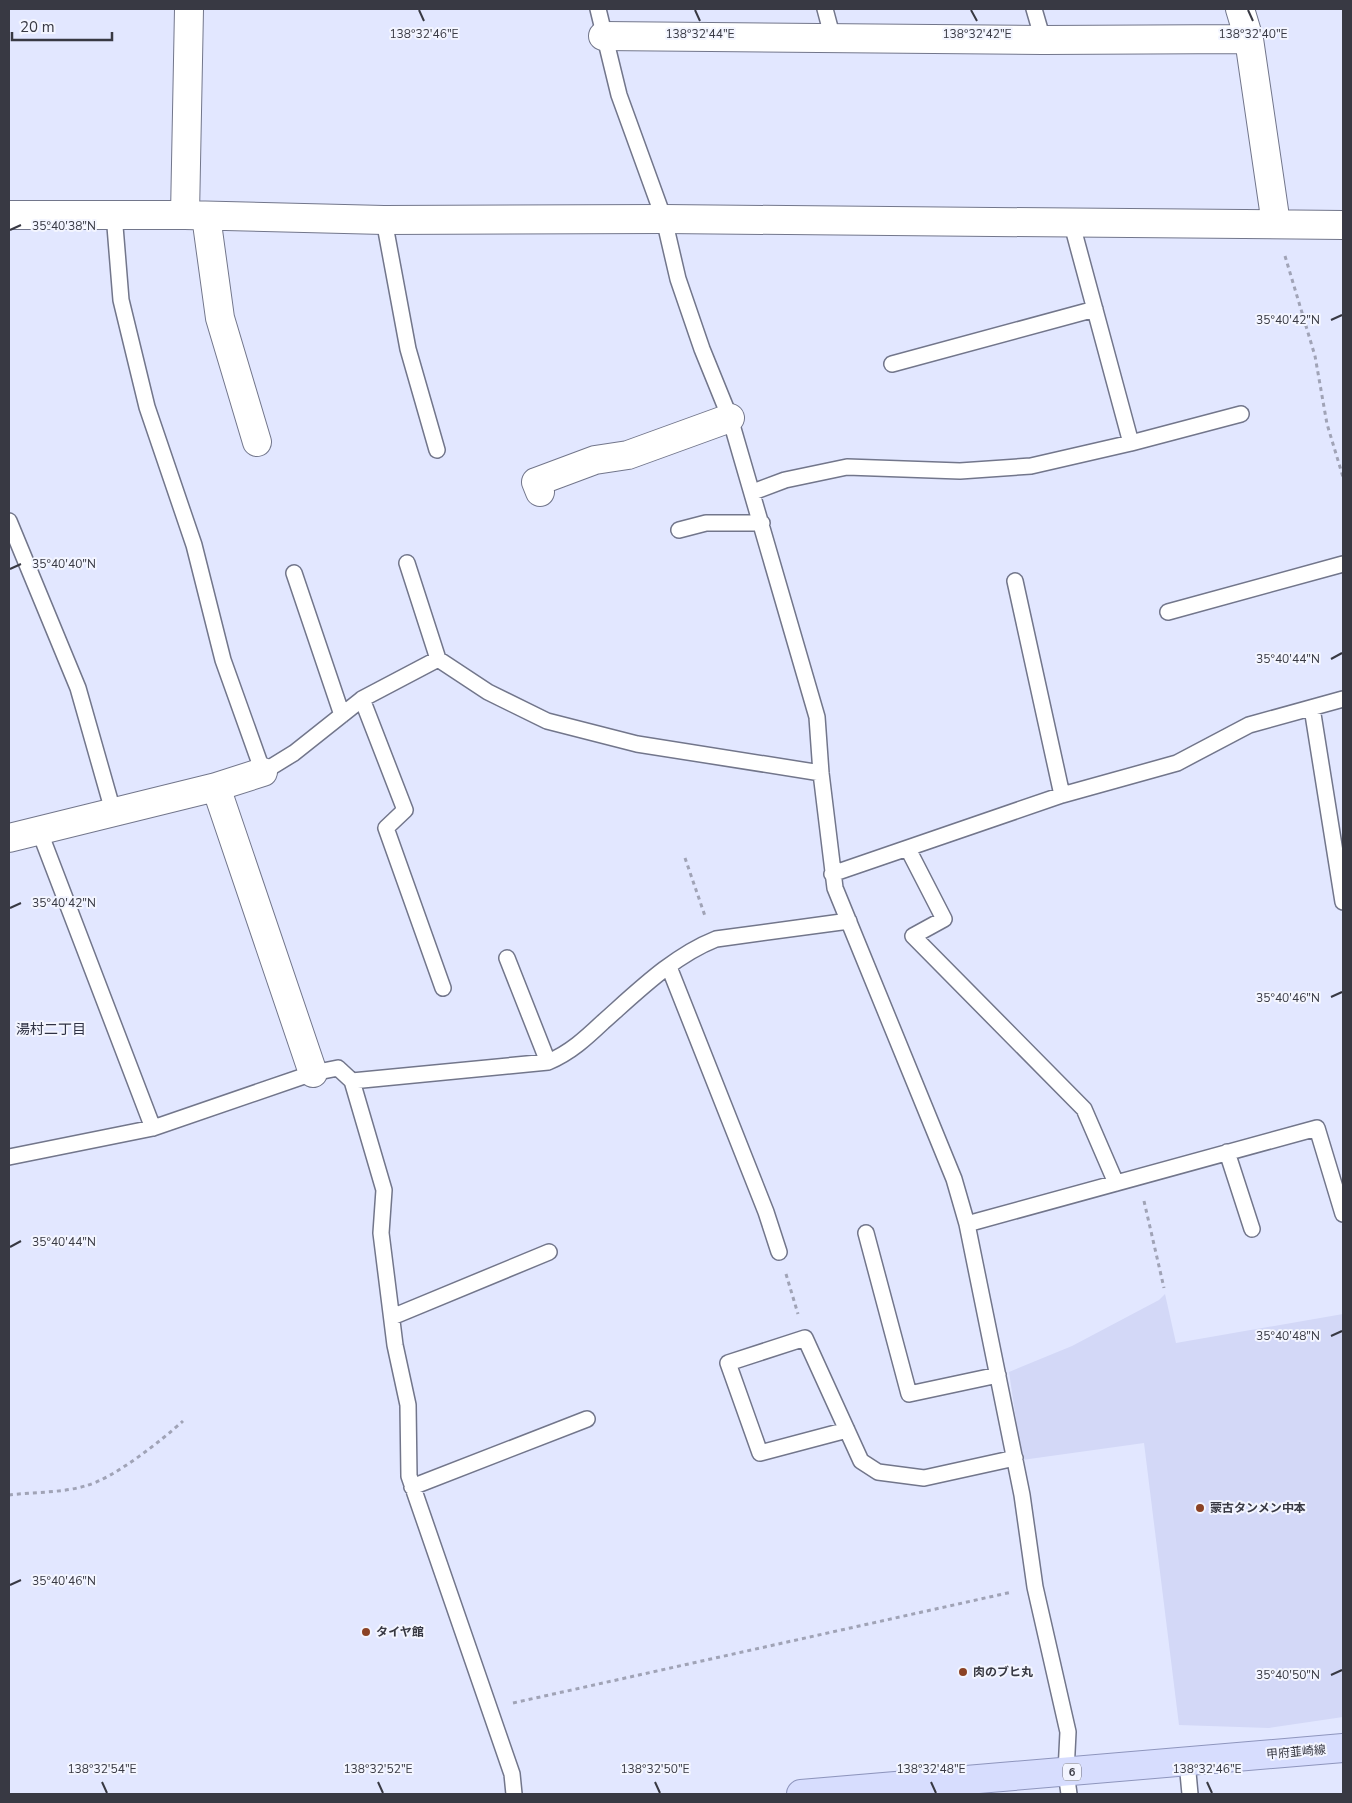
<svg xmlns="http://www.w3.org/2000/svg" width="1352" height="1803" viewBox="0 0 1352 1803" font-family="'Nunito Sans','Noto Sans JP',sans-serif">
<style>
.built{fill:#d3d8f7}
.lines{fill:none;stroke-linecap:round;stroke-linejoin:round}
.service-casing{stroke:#72768b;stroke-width:18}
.minor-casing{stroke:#72768b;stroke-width:30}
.primary-casing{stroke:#8e95bd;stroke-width:30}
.path{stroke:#a0a3b6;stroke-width:3;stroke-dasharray:4 4;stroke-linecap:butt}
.service{stroke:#fff;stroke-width:15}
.minor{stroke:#fff;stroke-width:28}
.primary{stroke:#d7ddfe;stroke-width:28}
.ticks{fill:none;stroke:#383943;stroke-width:2}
.poi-dot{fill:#8b4225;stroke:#f3f5ff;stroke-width:2}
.labels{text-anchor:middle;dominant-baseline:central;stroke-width:4;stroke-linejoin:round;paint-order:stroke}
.shield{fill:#f3f5ff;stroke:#70717b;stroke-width:1}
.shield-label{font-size:11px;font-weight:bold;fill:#383943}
.poi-label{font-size:12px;font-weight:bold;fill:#383943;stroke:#f3f5ff;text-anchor:start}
.street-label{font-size:12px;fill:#383943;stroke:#f3f5ff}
.neighbourhood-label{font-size:14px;fill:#2f3244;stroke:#f3f5ff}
.ticks-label{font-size:12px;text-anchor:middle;fill:#383943;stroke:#f3f5ff;stroke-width:4;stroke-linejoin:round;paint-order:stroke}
</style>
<rect width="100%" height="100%" fill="#e2e7ff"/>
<path class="built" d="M 1165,1294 L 1176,1343 L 1343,1314 L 1343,1717 L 1269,1728 L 1179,1725 L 1144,1443 L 1022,1460 L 1009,1372 L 1072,1346 L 1159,1300 Z"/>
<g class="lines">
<g class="service-casing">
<path id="service" d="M 598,9 L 619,95 L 664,219 L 678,279 L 702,349 L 730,418 L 817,717 L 821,773 L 835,888 L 954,1179 L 967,1224 L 1022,1495 L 1035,1587 L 1068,1732 L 1066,1772 L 1069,1794
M 825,9 L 833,39
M 1034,9 L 1043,40
M 114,214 L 121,300 L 147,407 L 194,545 L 223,660 L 263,772 L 294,753 L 362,699 L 438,659 L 488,692 L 547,721 L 637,744 L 821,773
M 384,220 L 408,349 L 437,450
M 892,364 L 1095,309
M 1131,443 L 1241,414
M 753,492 L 785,480 L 847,467 L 960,471 L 1031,466 L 1131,443 L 1071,221
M 9,521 L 78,688 L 113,811
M 679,530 L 706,523 L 762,523
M 407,563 L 438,659
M 294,573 L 342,715
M 1015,581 L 1062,795
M 1168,612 L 1343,564
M 362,699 L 405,810 L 386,828 L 443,988
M 1312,708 L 1343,902
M 39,830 L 153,1128
M 908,849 L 944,919 L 913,936 L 1084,1109 L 1116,1183
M 832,874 L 1062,795 L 1177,763 L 1249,725 L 1343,699
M 507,958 L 548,1062
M 669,967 L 766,1212 L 779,1252
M 352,1081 L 548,1062 C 570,1053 586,1038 603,1022 C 638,991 673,956 716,939 L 849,921
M 1227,1152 L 1252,1229
M 9,1157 L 153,1128 L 313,1073 L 338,1068 L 352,1081 L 384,1190 L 381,1233 L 395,1345 L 408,1405 L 409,1476 L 512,1774 L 514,1794
M 967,1224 L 1317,1128 L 1343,1214
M 866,1233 L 909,1394 L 998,1375
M 392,1317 L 549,1252
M 847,1430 L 760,1453 L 728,1363 L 805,1338 L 861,1461 L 878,1472 L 924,1478 L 1015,1458
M 412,1487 L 587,1419
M 1187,1762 L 1190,1794"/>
</g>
<g class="minor-casing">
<path id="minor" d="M 1240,9 L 1249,39 L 1276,224
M 603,36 L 1043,40 L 1249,39
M 9,215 L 185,215 L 384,220 L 664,219 L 1343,225
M 185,215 L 189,9
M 206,216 L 220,318 L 257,442
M 540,492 L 536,482 L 595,460 L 628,455 L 730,418
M 216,787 L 313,1073
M 9,838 L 216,787 L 263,772"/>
</g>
<g class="primary-casing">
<path id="primary" d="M 801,1794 L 1343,1748"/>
</g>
<path class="path" d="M 1285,256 L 1315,356 L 1327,424 L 1343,477
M 685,858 L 705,916
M 1144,1201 L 1164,1288
M 786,1274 L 798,1314
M 9,1495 C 33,1492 61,1493 85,1486 C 113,1479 161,1441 183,1421
M 513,1703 L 1012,1592"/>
<use href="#service" class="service"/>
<use href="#minor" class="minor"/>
<use href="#primary" class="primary"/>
</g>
<path class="ticks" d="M 419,10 L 424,21M 695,10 L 700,21M 971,10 L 977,21M 1248,10 L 1253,21M 10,230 L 21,225M 1331,320 L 1342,315M 10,569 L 21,564M 1331,659 L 1342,653M 10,908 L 21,903M 1331,997 L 1342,992M 10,1247 L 21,1241M 1331,1336 L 1342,1331M 10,1585 L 21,1580M 1331,1675 L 1342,1670M 102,1782 L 107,1793M 378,1782 L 383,1793M 655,1782 L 660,1793M 931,1782 L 936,1793M 1207,1782 L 1212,1793"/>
<g class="poi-dot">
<circle cx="1200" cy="1508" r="5"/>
<circle cx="366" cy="1632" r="5"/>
<circle cx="963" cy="1672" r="5"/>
</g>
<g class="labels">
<rect class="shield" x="1063" y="1763.5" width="18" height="17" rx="4"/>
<g class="shield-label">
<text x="1072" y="1772">6</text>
</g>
<g class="poi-label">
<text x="1210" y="1508">蒙古タンメン中本</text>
<text x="376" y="1632">タイヤ館</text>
<text x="973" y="1672">肉のブヒ丸</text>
</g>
<g class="street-label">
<text transform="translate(1296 1752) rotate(-5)">甲府韮崎線</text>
</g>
<g class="neighbourhood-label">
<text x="51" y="1029">湯村二丁目</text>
</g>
</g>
<g class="ticks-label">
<text x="424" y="38">138°32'46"E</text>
<text x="700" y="38">138°32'44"E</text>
<text x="977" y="38">138°32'42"E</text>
<text x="1253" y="38">138°32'40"E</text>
<text x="64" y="230">35°40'38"N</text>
<text x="1288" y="324">35°40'42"N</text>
<text x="64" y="568">35°40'40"N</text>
<text x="1288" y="663">35°40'44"N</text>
<text x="64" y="907">35°40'42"N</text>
<text x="1288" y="1002">35°40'46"N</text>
<text x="64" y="1246">35°40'44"N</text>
<text x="1288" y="1340">35°40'48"N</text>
<text x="64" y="1585">35°40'46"N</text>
<text x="1288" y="1679">35°40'50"N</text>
<text x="102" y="1773">138°32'54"E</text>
<text x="378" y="1773">138°32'52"E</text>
<text x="655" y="1773">138°32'50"E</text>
<text x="931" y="1773">138°32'48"E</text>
<text x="1207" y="1773">138°32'46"E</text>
</g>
<rect width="1352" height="1803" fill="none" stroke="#383943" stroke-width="20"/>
<path d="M12 32v8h100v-8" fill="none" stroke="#383943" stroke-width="2.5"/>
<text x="20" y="32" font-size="15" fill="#383943" stroke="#f3f5ff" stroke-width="4" paint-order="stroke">20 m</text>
</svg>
